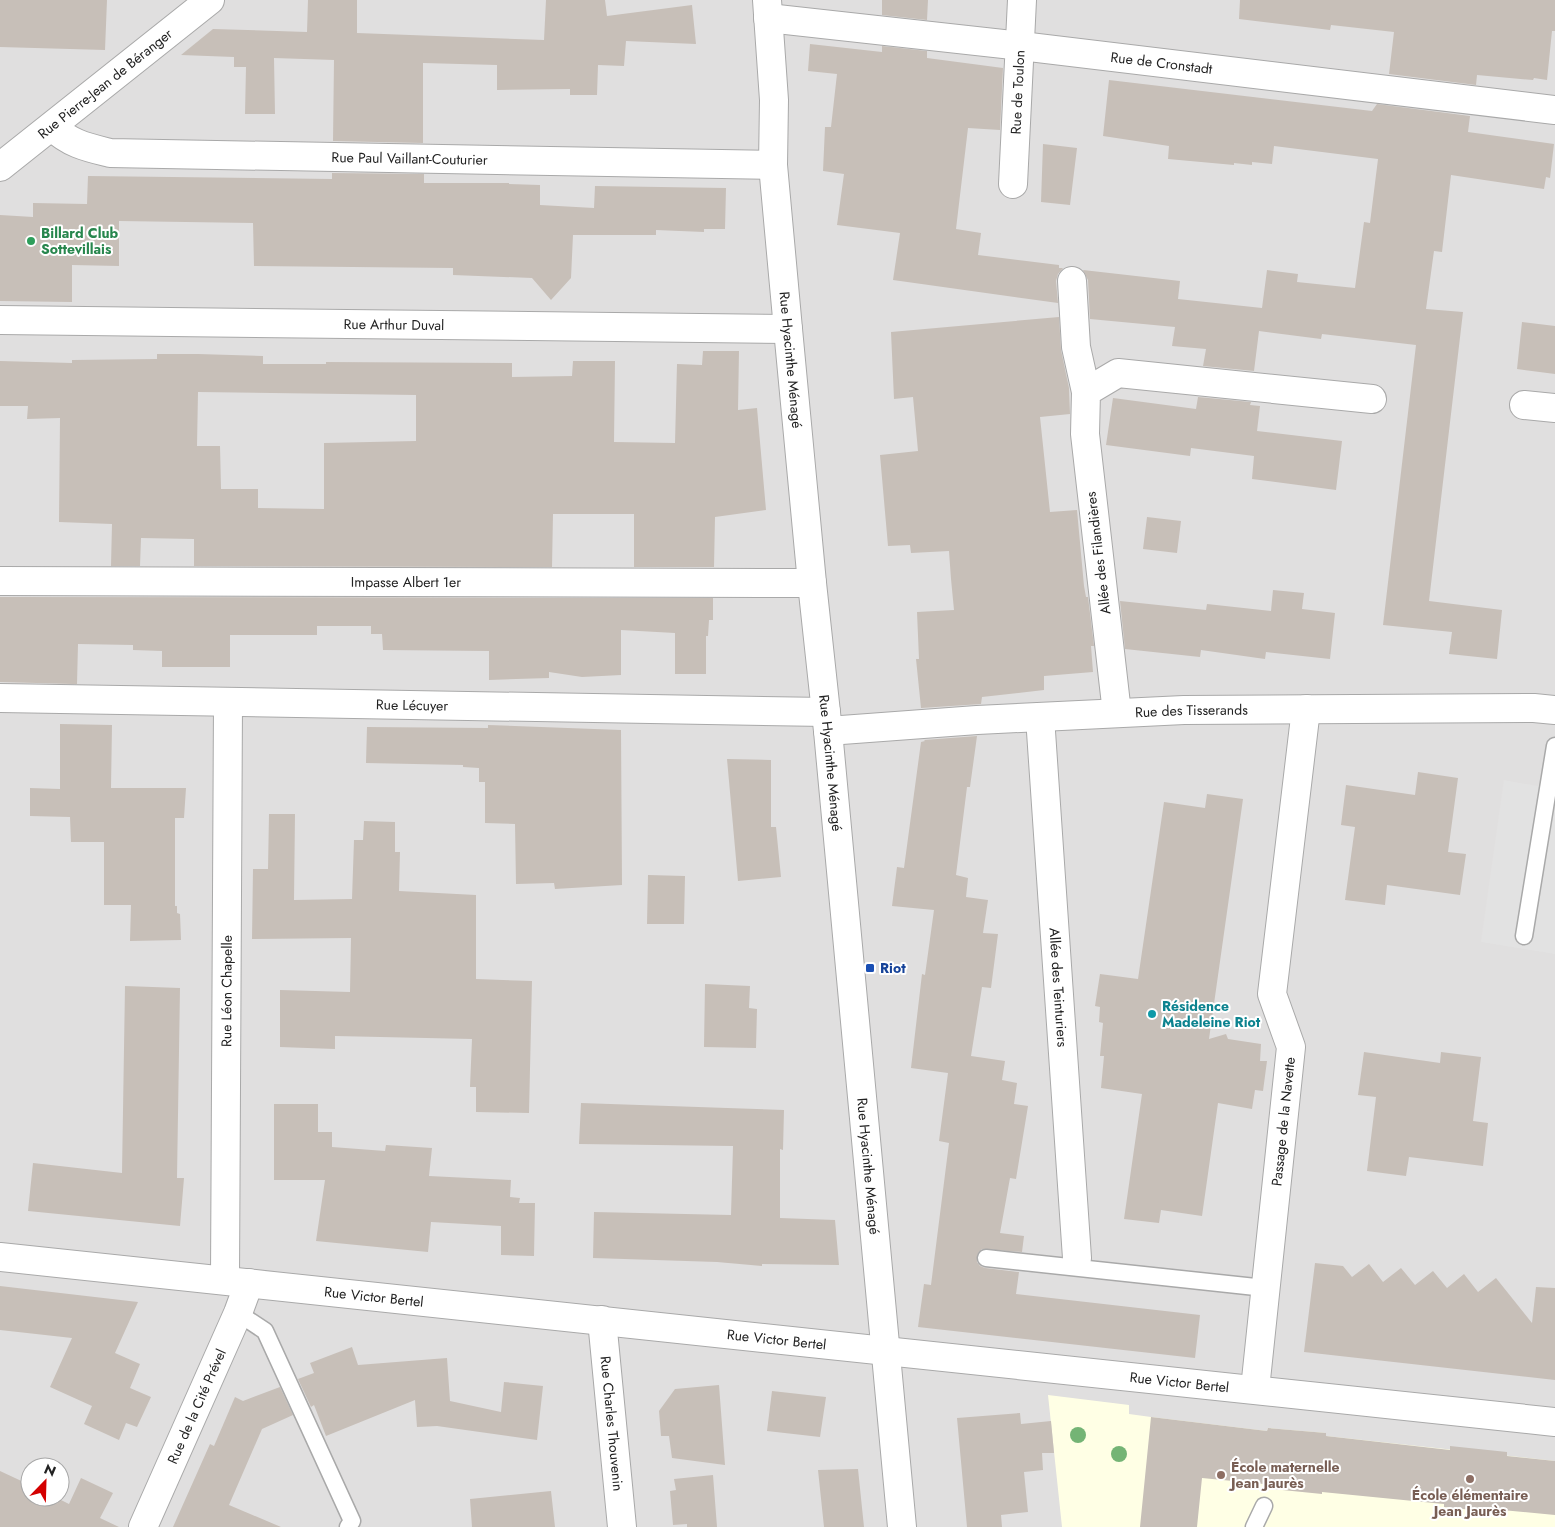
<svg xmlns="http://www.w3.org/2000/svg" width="1555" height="1527" viewBox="0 0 1555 1527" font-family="Jost,sans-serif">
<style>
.residential{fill:#e0dfdf;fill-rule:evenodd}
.education{fill:#ffffe5}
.parking{fill:#e2e2e2}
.building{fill:#c7bfb8;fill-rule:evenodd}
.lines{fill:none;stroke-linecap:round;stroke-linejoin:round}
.service-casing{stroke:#a9a9a9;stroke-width:19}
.minor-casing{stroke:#a9a9a9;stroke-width:30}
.service{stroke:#fff;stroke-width:16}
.minor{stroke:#fff;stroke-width:28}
.tree{fill:#74b475}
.leisure-dot{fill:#2e9e5b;stroke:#fff;stroke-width:2}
.transit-dot{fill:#1a4fb4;stroke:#fff;stroke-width:2}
.culture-dot{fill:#0f9aa8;stroke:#fff;stroke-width:2}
.education-dot{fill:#8d6e63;stroke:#fff;stroke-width:2}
.labels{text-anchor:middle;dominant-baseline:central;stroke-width:4;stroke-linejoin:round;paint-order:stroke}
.street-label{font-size:14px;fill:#222;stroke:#fff}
.leisure-label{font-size:14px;font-weight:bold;fill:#27864d;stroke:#fff;text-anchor:start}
.transit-label{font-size:14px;font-weight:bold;fill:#164399;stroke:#fff;text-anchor:start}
.culture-label{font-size:14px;font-weight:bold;fill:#0d838f;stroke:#fff;text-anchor:start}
.education-label{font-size:14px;font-weight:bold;fill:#785e54;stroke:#fff;text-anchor:start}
</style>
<rect width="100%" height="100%" fill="#f2efe9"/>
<path class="residential" d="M 0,0 L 1555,0 L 1555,1527 L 0,1527 ZM 30,1467 L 60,1467 L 60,1497 L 30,1497 Z"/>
<path class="education" d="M 1048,1395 L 1129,1405 L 1129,1414 L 1151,1417 L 1267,1431 L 1268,1428 L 1326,1433 L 1326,1436 L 1555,1461 L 1555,1527 L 1062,1527 Z"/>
<path class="parking" d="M 1504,780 L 1555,789 L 1555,954 L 1481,942 Z"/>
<path class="building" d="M 0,0 L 107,0 L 105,50 L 0,47 Z
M 308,0 L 357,0 L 357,33 L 544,40 L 546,0 L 605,0 L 607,16 L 692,5 L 696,44 L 626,41 L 624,66 L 598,65 L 597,95 L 570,95 L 570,89 L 497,90 L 497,65 L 423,63 L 423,143 L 333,141 L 334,60 L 274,58 L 275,114 L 245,114 L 246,67 L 234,67 L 234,57 L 181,55 L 213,29 L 307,32 Z
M 882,0 L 928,0 L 927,20 L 882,15 Z
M 1240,0 L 1555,0 L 1555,31 L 1552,31 L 1547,80 L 1534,78 L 1533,80 L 1477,75 L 1476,85 L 1389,74 L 1394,32 L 1331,25 L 1330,30 L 1239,19 Z
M 810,44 L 882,52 L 882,46 L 927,51 L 927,58 L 1003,68 L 1000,130 L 968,128 L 956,229 L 981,233 L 978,255 L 1059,265 L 1059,268 L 1063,268 L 1058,274 L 1056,281 L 1058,303 L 893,280 L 900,233 L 837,225 L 844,174 L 823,171 L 825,127 L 831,127 L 837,74 L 808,71 Z
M 1109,80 L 1372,111 L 1377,104 L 1470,116 L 1468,132 L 1554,144 L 1550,178 L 1546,177 L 1544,189 L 1451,175 L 1442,252 L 1434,251 L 1426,309 L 1463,312 L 1429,601 L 1502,610 L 1497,659 L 1449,654 L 1452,632 L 1383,625 L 1416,345 L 1322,334 L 1321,339 L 1259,331 L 1254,371 L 1203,366 L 1206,349 L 1172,346 L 1175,327 L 1090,319 L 1088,280 L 1083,270 L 1180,281 L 1178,299 L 1262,308 L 1267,270 L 1298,274 L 1297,282 L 1355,288 L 1364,222 L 1370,223 L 1378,159 L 1274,146 L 1272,164 L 1252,162 L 1252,165 L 1234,163 L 1234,165 L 1168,159 L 1169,146 L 1103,136 Z
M 1043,144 L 1077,148 L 1070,205 L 1041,202 Z
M 332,173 L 424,174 L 424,183 L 509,183 L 509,184 L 540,185 L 540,205 L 594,208 L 595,186 L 726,188 L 725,229 L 704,229 L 704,232 L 656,230 L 656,235 L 573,235 L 571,278 L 551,300 L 532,278 L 453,275 L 453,268 L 254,266 L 253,223 L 119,221 L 119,266 L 72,265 L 72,302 L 0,301 L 0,215 L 33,217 L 33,203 L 87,204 L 88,176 L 332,179 Z
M 1059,317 L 1061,350 L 1069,388 L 1070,414 L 1040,417 L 1050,512 L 1077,510 L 1084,586 L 1086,597 L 1088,597 L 1094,646 L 1091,646 L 1093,672 L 1044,676 L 1044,690 L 982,697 L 981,704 L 921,708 L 916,659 L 919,659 L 917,612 L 954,610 L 951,579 L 949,551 L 911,553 L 910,545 L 888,546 L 880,455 L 918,451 L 913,397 L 894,399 L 891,332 Z
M 1522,322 L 1555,326 L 1555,374 L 1517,369 Z
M 703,351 L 739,351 L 738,410 L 757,408 L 766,510 L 715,517 L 714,567 L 634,567 L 634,514 L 553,514 L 552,567 L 194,566 L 194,539 L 141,538 L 140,566 L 111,566 L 112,524 L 59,522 L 60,418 L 27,419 L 28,406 L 0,406 L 0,361 L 72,363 L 72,360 L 157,359 L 157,354 L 198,354 L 263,356 L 263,364 L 326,364 L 326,362 L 512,363 L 512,377 L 572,376 L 573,361 L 615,361 L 614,442 L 675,443 L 677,364 L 702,365 ZM 198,392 L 416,395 L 416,441 L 324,443 L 324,509 L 258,508 L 258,489 L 221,489 L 220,446 L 197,446 Z
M 1198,397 L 1251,402 L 1250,405 L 1260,406 L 1257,431 L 1342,441 L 1336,490 L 1252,479 L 1254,456 L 1191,448 L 1190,456 L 1106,445 L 1113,398 L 1196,409 Z
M 1147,517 L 1181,521 L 1177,553 L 1143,549 Z
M 1273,590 L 1304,593 L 1302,609 L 1335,613 L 1330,659 L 1266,652 L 1265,659 L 1201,650 L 1200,657 L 1125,649 L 1120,601 L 1206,610 L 1207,604 L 1271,611 Z
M 0,597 L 713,598 L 713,620 L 709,620 L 708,636 L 706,636 L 706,674 L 675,674 L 675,633 L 621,630 L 621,675 L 582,677 L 549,672 L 549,678 L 489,680 L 489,651 L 383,650 L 382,634 L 371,634 L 371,626 L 317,626 L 317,635 L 230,635 L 230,667 L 162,667 L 162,651 L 133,650 L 133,645 L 78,644 L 77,684 L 73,684 L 0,682 Z
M 60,724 L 112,725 L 111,788 L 186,788 L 184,818 L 175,818 L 175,906 L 177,906 L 177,913 L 180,914 L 181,940 L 130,941 L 131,905 L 104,905 L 104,842 L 71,842 L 70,817 L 30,816 L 30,788 L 60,789 Z
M 488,725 L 621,730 L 622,885 L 555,889 L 554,883 L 516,884 L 515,824 L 485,823 L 485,782 L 479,782 L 479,768 L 463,767 L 463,765 L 366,763 L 367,727 L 488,728 Z
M 977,736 L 970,787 L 967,787 L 956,875 L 968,878 L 966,897 L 988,900 L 983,933 L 998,934 L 991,988 L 982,987 L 971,1056 L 1005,1061 L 1002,1080 L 1017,1083 L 1014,1104 L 1028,1106 L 1016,1179 L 1010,1178 L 1000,1233 L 1024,1236 L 1022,1252 L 982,1249 L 978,1253 L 977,1262 L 980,1266 L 985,1268 L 1019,1272 L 1016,1294 L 1200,1315 L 1195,1358 L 918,1327 L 924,1284 L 931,1285 L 949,1143 L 939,1141 L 948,1073 L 911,1068 L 922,974 L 925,975 L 934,910 L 892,906 L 897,867 L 904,868 L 921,742 L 925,741 L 924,740 Z
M 727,759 L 771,760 L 771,827 L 776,827 L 781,877 L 738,881 Z
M 1418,772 L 1458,778 L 1448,852 L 1466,854 L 1460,895 L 1387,885 L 1385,905 L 1345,900 L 1355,827 L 1341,825 L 1346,785 L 1415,795 Z
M 1207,794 L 1243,799 L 1209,1039 L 1226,1034 L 1228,1039 L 1261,1044 L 1260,1061 L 1267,1061 L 1263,1091 L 1255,1090 L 1252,1109 L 1218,1103 L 1202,1216 L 1161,1210 L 1159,1223 L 1124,1219 L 1142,1094 L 1101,1088 L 1104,1056 L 1100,1056 L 1103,1023 L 1099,1022 L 1100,1007 L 1095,1006 L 1100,974 L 1138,979 L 1164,802 L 1205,808 Z
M 269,814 L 295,814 L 294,900 L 352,899 L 354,840 L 363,840 L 364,821 L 395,822 L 395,852 L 400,852 L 399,891 L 476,895 L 476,979 L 532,981 L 529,1113 L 476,1112 L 476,1087 L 470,1087 L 472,1039 L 335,1036 L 335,1049 L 280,1047 L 280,990 L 350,992 L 351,938 L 252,939 L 253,869 L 268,869 Z
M 648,875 L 685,876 L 684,924 L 647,924 Z
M 705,984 L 750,986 L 749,1008 L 757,1009 L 756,1048 L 704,1047 Z
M 125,986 L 180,988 L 177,1178 L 184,1178 L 180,1226 L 28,1211 L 33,1163 L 122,1173 Z
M 1364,1052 L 1440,1063 L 1441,1052 L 1481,1057 L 1473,1121 L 1488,1123 L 1483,1166 L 1409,1157 L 1406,1176 L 1367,1171 L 1376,1097 L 1358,1095 Z
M 581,1103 L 784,1110 L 783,1150 L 780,1149 L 780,1218 L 835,1220 L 839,1265 L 762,1264 L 762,1266 L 717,1262 L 593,1258 L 594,1212 L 731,1215 L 733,1146 L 579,1144 Z
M 274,1104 L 318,1104 L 318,1132 L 332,1132 L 332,1147 L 385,1151 L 386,1145 L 432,1148 L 429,1176 L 511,1180 L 510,1197 L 520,1198 L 519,1203 L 535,1203 L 534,1256 L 501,1255 L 501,1226 L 431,1222 L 428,1252 L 316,1241 L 325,1180 L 274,1180 Z
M 1315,1263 L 1343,1266 L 1352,1277 L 1369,1264 L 1383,1282 L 1401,1268 L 1415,1285 L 1433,1271 L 1447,1288 L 1464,1274 L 1478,1292 L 1496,1278 L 1532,1323 L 1536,1287 L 1555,1288 L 1555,1380 L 1304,1352 Z
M 0,1286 L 138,1302 L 115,1353 L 140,1364 L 130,1388 L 151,1397 L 137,1427 L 126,1423 L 119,1440 L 84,1424 L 92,1406 L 50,1387 L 72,1338 L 0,1330 Z
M 352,1347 L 358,1365 L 447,1358 L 450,1401 L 501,1412 L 504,1382 L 543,1386 L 537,1440 L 437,1426 L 417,1427 L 415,1400 L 326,1436 L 314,1405 L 311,1407 L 298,1379 L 314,1373 L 310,1363 Z
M 719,1385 L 725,1465 L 672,1458 L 669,1436 L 661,1436 L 659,1411 L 675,1389 Z
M 280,1387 L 293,1415 L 262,1429 L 229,1505 L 281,1527 L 173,1527 L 210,1444 L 214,1446 L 235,1397 L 243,1401 Z
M 772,1391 L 826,1397 L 820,1437 L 767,1431 Z
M 1020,1413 L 1021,1424 L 1051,1421 L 1054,1453 L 1042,1453 L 1043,1470 L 1024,1472 L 1028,1512 L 1001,1515 L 1002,1527 L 967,1527 L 957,1418 Z
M 1151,1417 L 1267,1431 L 1268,1428 L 1326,1433 L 1326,1436 L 1450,1450 L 1450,1446 L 1507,1452 L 1507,1456 L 1555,1461 L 1555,1515 L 1502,1510 L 1501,1513 L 1444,1507 L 1444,1504 L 1322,1492 L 1322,1494 L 1263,1488 L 1264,1484 L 1202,1478 L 1197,1527 L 1140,1527 Z
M 858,1469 L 864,1527 L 824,1527 L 818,1470 Z
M 0,1471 L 30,1485 L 30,1497 L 55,1497 L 69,1504 L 81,1478 L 113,1493 L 100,1518 L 119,1527 L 0,1527 Z
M 713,1475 L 717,1527 L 687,1527 L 687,1524 L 673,1525 L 670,1491 L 676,1490 L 674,1479 Z
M 551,1491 L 555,1527 L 472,1527 L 470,1499 Z"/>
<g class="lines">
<g class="service-casing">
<path id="service" d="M 1524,936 L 1555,746
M 986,1258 L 1265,1288
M 238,1313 L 265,1331 L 352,1521 L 348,1527
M 1254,1527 L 1264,1506"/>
</g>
<g class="minor-casing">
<g id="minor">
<path id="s1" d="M 767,0 L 774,100 L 773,165 L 788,329 L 812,583 L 828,731 L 902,1527"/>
<path id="s2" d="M 768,18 L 1021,46 L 1555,110"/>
<path id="s3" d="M 52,127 C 71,144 86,147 110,153 L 773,165"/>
<path id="s4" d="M 0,167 L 210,0"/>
<path id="s5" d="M 1013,184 L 1022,0"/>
<path d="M 1072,281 L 1076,347 L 1086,392"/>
<path id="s6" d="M 0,320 L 788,329"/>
<path d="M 1524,405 L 1555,408"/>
<path id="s7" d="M 0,581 L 812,583"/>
<path id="s8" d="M 0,698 L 826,712"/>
<path d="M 1117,713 L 1085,434 L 1086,392 L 1118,373 L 1372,399"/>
<path id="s9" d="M 1040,717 L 1077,1258"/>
<path id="s10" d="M 828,731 L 977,720 L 1184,710 L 1534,708 L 1555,710"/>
<path id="s11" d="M 0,1257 L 1555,1422"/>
<path id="s12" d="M 225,1280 L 228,703"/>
<path id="s13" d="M 602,1320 L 622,1527"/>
<path id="s14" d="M 1255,1389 L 1291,1047 L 1272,994 L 1306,709"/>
<path id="s15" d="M 143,1527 L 238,1313 L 249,1283"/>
</g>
</g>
<use href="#service" class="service"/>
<use href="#minor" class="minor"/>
</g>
<g class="tree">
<circle cx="1078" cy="1435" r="8"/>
<circle cx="1119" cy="1454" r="8"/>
</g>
<circle class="leisure-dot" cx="31" cy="241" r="5"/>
<rect class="transit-dot" x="865" y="963" width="10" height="10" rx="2.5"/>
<circle class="culture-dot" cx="1152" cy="1014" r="5"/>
<g class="education-dot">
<circle cx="1221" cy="1475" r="5"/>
<circle cx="1470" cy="1479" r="5"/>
</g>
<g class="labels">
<g class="street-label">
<text stroke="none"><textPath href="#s2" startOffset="396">Rue de Cronstadt</textPath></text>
<text stroke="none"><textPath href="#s4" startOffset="134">Rue Pierre-Jean de Béranger</textPath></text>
<text stroke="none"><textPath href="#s5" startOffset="92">Rue de Toulon</textPath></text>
<text stroke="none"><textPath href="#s3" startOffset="364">Rue Paul Vaillant-Couturier</textPath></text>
<text stroke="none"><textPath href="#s6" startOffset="394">Rue Arthur Duval</textPath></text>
<text stroke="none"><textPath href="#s1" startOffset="361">Rue Hyacinthe Ménagé</textPath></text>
<text transform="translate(1098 553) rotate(-97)">Allée des Filandières</text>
<text stroke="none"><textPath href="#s7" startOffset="406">Impasse Albert 1er</textPath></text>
<text stroke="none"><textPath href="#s8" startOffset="412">Rue Lécuyer</textPath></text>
<text stroke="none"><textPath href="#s10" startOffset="364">Rue des Tisserands</textPath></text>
<text stroke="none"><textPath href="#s1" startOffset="766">Rue Hyacinthe Ménagé</textPath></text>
<text stroke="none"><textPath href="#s9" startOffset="271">Allée des Teinturiers</textPath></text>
<text stroke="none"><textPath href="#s12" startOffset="289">Rue Léon Chapelle</textPath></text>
<text stroke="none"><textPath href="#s14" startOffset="269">Passage de la Navette</textPath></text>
<text stroke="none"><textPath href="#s1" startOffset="1171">Rue Hyacinthe Ménagé</textPath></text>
<text stroke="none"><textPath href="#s11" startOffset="376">Rue Victor Bertel</textPath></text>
<text stroke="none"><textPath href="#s11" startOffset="781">Rue Victor Bertel</textPath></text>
<text stroke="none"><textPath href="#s11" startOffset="1186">Rue Victor Bertel</textPath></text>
<text stroke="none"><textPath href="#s15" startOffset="132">Rue de la Cité Prével</textPath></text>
<text stroke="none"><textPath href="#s13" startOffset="104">Rue Charles Thouvenin</textPath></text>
</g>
<g class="leisure-label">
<text x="41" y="233">Billard Club<tspan x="41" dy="16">Sottevillais</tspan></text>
</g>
<g class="transit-label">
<text x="880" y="968">Riot</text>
</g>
<g class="culture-label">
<text x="1162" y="1006">Résidence<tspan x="1162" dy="16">Madeleine Riot</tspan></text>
</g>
<g class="education-label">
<text x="1231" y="1467">École maternelle<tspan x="1231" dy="16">Jean Jaurès</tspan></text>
<text x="1470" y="1495" text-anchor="middle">École élémentaire<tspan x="1470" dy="16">Jean Jaurès</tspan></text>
</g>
</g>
<g transform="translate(45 1482) rotate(23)"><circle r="24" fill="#ffffff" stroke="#a7a7a7"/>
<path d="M0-4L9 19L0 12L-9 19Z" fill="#d40000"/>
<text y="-8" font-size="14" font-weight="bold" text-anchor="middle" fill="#222222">N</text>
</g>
</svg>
